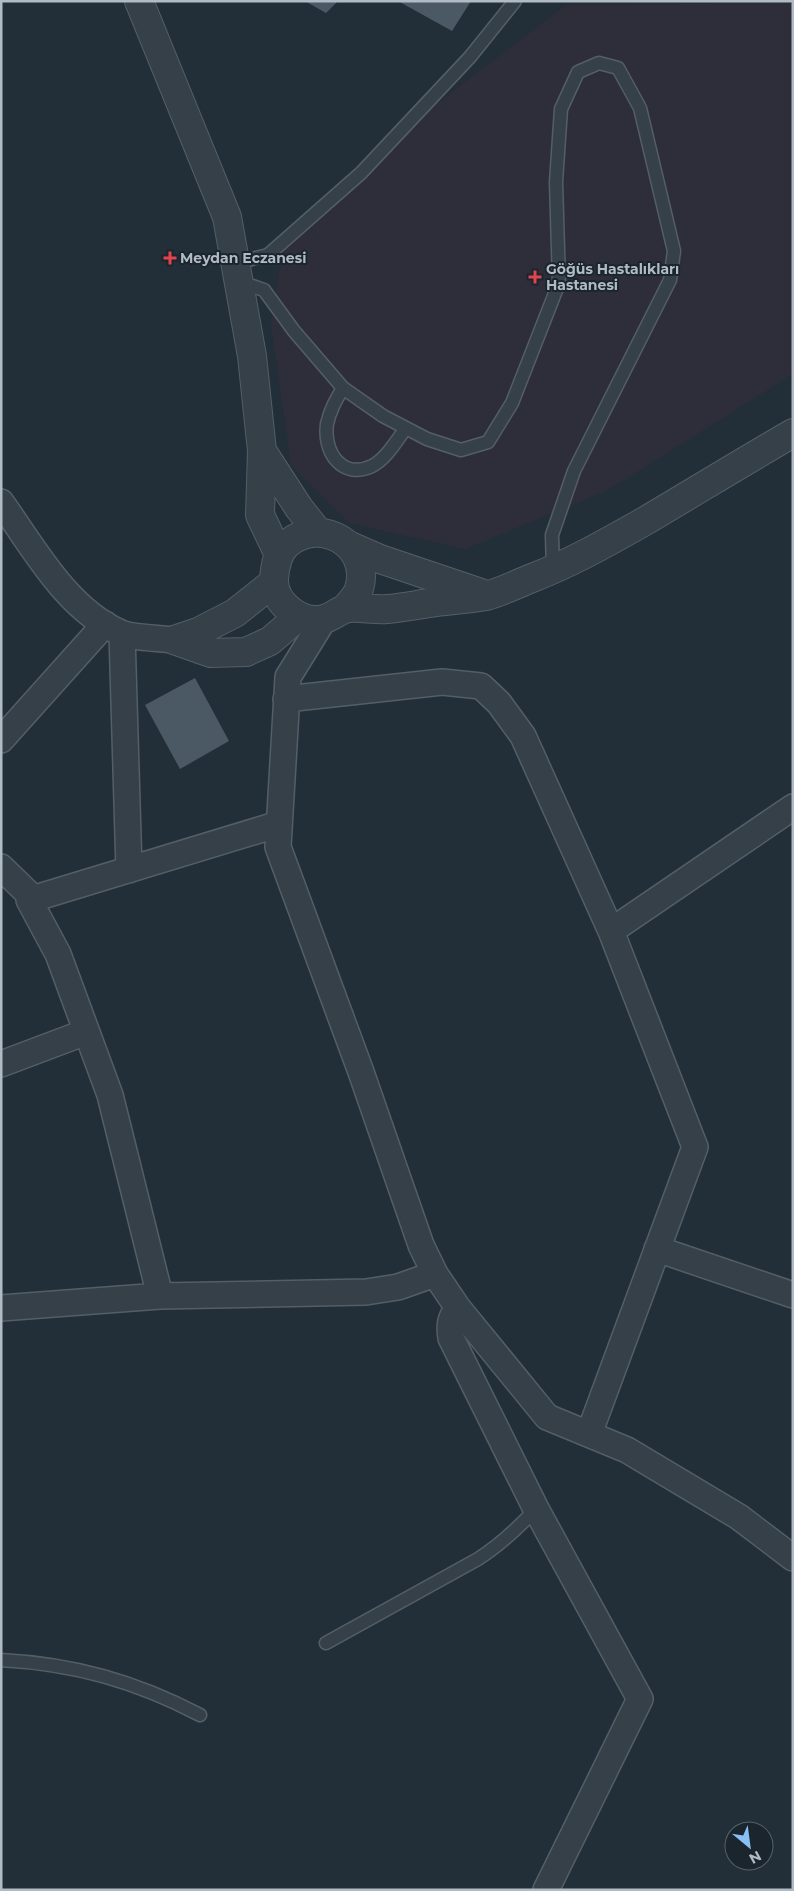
<svg xmlns="http://www.w3.org/2000/svg" width="794" height="1891" viewBox="0 0 794 1891" font-family="Montserrat,sans-serif">
<style>
.medical{fill:#2e2e3a}
.building{fill:#4b5964}
.lines{fill:none;stroke-linecap:round;stroke-linejoin:round}
.service-casing{stroke:#545e67;stroke-width:15}
.minor-casing{stroke:#545e67;stroke-width:28}
.tertiary-casing{stroke:#545e67;stroke-width:30}
.service{stroke:#364049;stroke-width:12}
.minor{stroke:#364049;stroke-width:25}
.tertiary{stroke:#364049;stroke-width:28}
.health-dot{fill:#e0444e;stroke:#1b252e;stroke-width:2}
.labels{text-anchor:middle;dominant-baseline:central;stroke-width:4;stroke-linejoin:round;paint-order:stroke}
.poi-label{font-size:14px;font-weight:bold;fill:#b1bbc5;stroke:#1b252e;text-anchor:start}
</style>
<rect width="100%" height="100%" fill="#232f38"/>
<path class="medical" d="M 793,3 L 793,374 L 608,490 L 465,549 L 349,523 L 291,465 L 271,323 L 286,231 L 380,147 L 566,5 Z"/>
<path class="building" d="M 305,1 L 338,1 L 326,13 Z
M 398,1 L 471,1 L 452,31 Z
M 195,678 L 229,741 L 180,769 L 145,705 Z"/>
<g class="lines">
<g class="service-casing">
<path id="service" d="M 235,263 L 268,255 L 361,173 L 470,57 L 515,1
M 238,281 L 264,290 L 294,331 L 343,388 L 383,416 L 427,439 L 461,450 L 488,442 L 512,403 L 559,283 L 556,182 L 561,109 L 578,72 L 599,63 L 618,68 L 640,108 L 674,251 L 670,280 L 574,471 L 552,535 L 553,570
M 343,388 C 336,400 330,410 327,424 C 323,452 342,480 372,466 C 386,459 397,440 406,428
M 326,1643 L 478,1559 C 500,1545 518,1528 536,1509
M 1,1660 C 74,1664 135,1681 200,1715"/>
</g>
<g class="minor-casing">
<path id="minor" d="M 1,502 C 33,547 67,610 121,633 C 132,638 160,638 174,640
M 324,619 L 288,677 L 278,847 L 361,1072 L 421,1245 L 435,1274 L 458,1308 L 547,1417 L 627,1450 L 739,1517 L 793,1558
M 122,634 L 129,870
M 286,699 L 442,682 L 481,686 L 499,703 L 523,736 L 611,931 L 695,1147 L 589,1434
M 1,740 L 105,624
M 1,867 L 34,899
M 611,931 L 793,807
M 1,1064 L 86,1032
M 657,1249 L 793,1295
M 160,1296 L 110,1095 L 58,954 L 29,900 L 279,824
M 1,1308 L 160,1296 L 366,1292 L 398,1287 L 435,1274
M 458,1308 C 450,1318 449,1325 451,1338 L 536,1509 L 640,1699 L 546,1890"/>
</g>
<g class="tertiary-casing">
<path id="tertiary" d="M 139,1 L 227,217 L 252,356 L 262,451 L 260,515 L 279,555
M 262,451 L 299,508 L 318,532
M 348,545 L 380,559 L 481,593
M 346,608 C 350,602 357,596 359,589 C 372,546 321,515 287,544 C 277,553 275,566 274,579 C 273,603 301,625 324,619 C 333,617 340,609 349,608 C 361,607 374,610 387,609 C 403,608 420,604 436,602 C 453,600 469,599 486,596 C 501,592 517,584 532,578 C 571,563 608,542 645,521 C 694,492 743,462 793,433
M 174,640 L 211,653 L 246,652 L 270,641 L 299,616
M 174,640 L 198,632 L 235,613 L 274,582"/>
</g>
<use href="#service" class="service"/>
<use href="#minor" class="minor"/>
<use href="#tertiary" class="tertiary"/>
</g>
<g class="health-dot">
<path d="M167.5 250.5h5v5h5v5h-5v5h-5v-5h-5v-5h5z"/>
<path d="M532.5 269.5h5v5h5v5h-5v5h-5v-5h-5v-5h5z"/>
</g>
<g class="labels">
<g class="poi-label">
<text x="180" y="258">Meydan Eczanesi</text>
<text x="546" y="269">Göğüs Hastalıkları<tspan x="546" dy="16">Hastanesi</tspan></text>
</g>
</g>
<rect width="794" height="1891" fill="none" stroke="#b1bbc5" stroke-width="5"/>
<g transform="translate(749 1846) rotate(151)"><circle r="24" fill="#1b252e" stroke="#57616a"/>
<path d="M0-4L9 19L0 12L-9 19Z" fill="#89bff2"/>
<text y="-8" font-size="14" font-weight="bold" text-anchor="middle" fill="#b1bbc5">N</text>
</g>
</svg>
